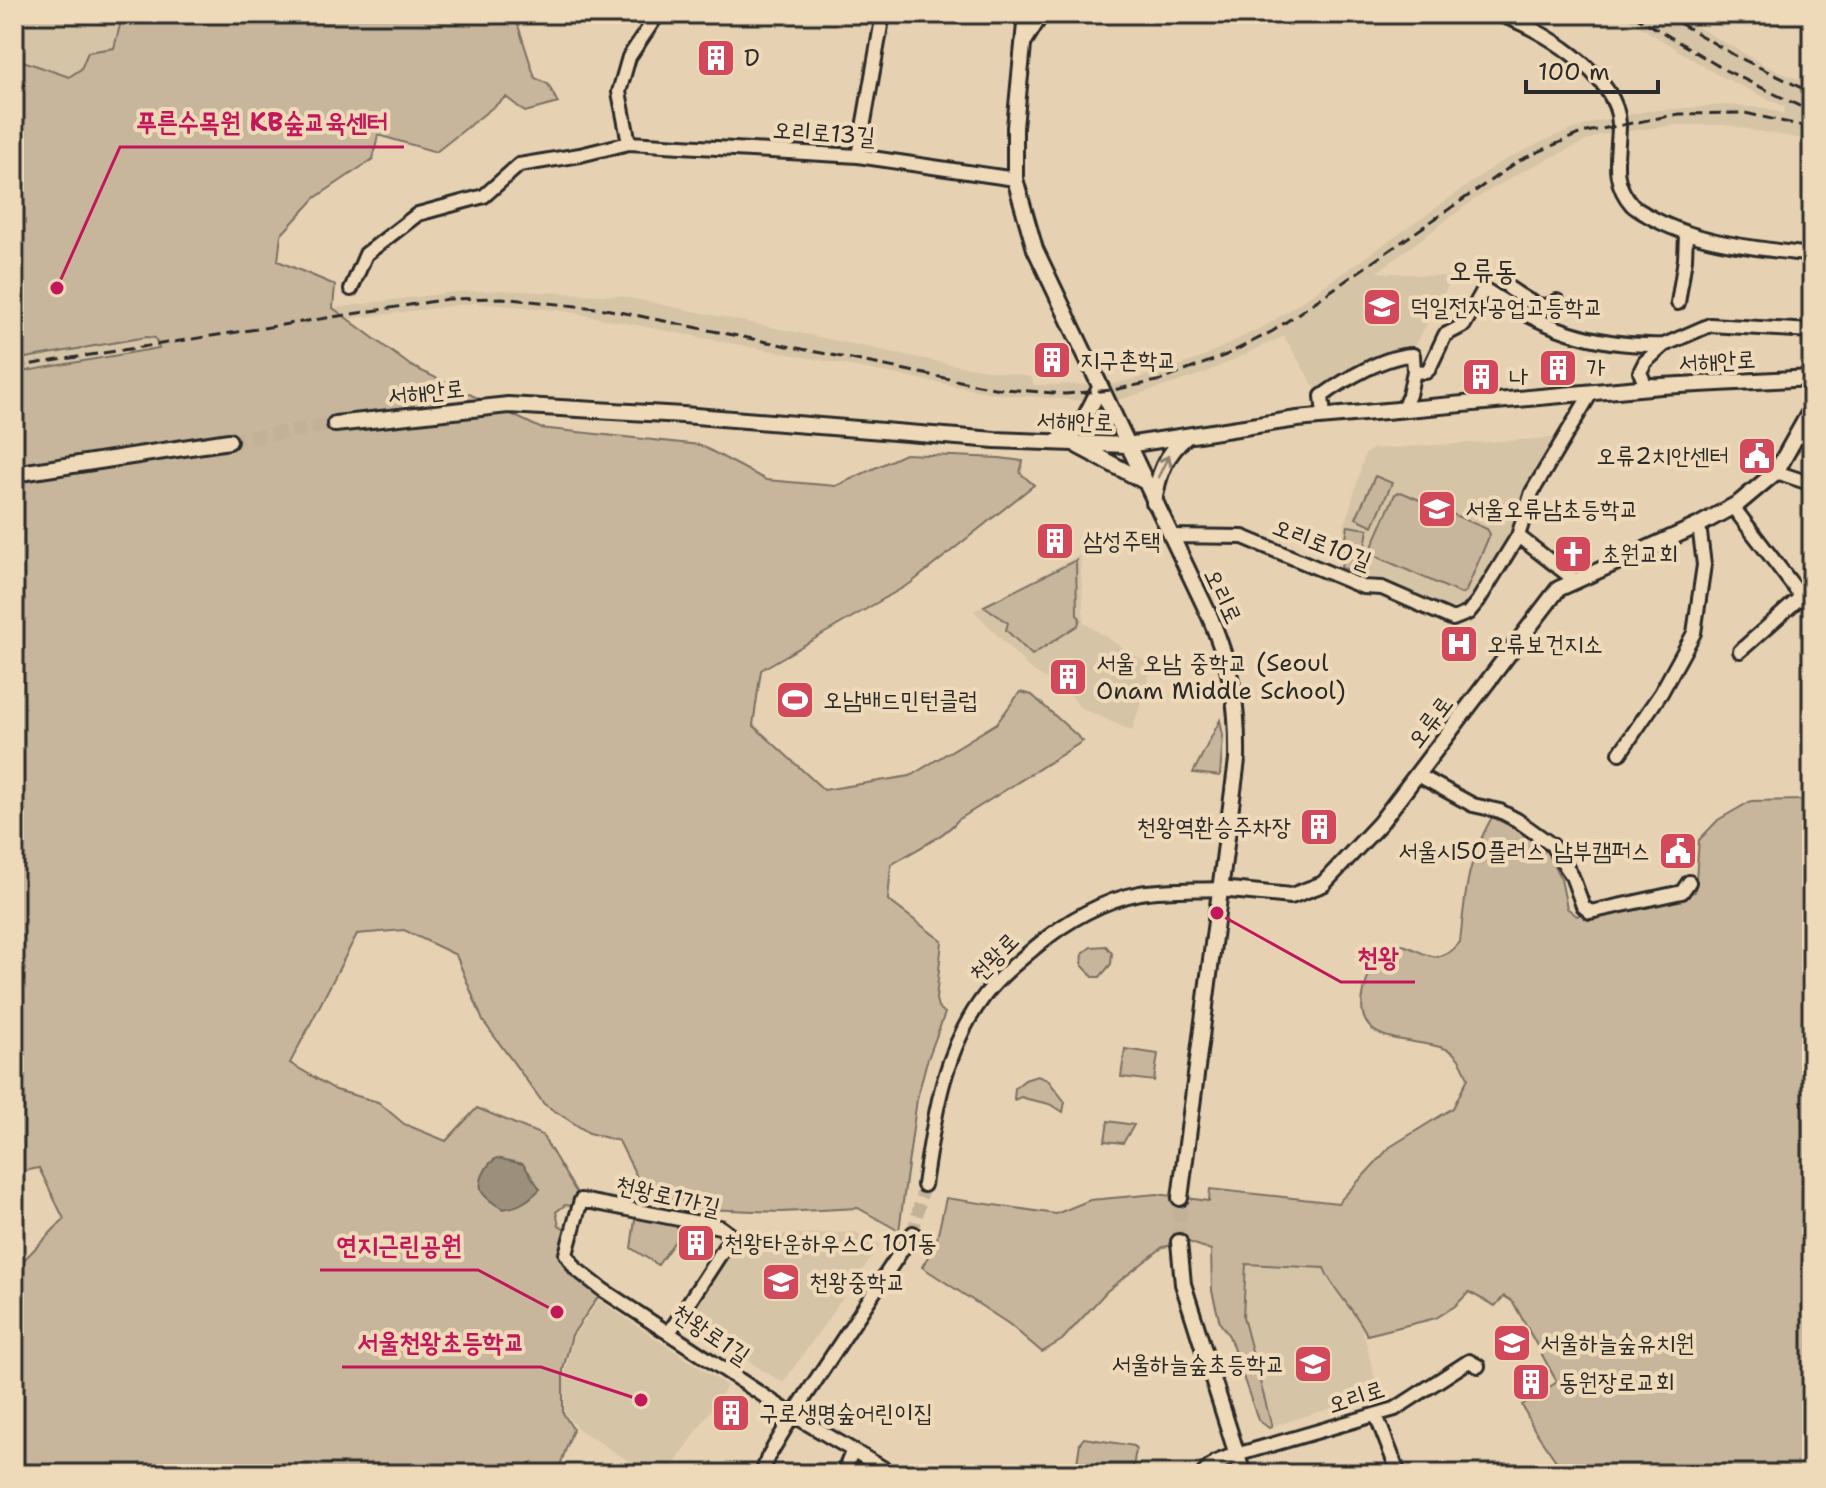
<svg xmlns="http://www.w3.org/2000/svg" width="1826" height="1488" viewBox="0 0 1826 1488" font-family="'Shantell Sans','Poor Story',sans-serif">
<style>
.built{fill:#d6c4a7}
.green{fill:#c8b69c;stroke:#7a7064;stroke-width:2}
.water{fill:#9c907d;stroke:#6f685c;stroke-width:2}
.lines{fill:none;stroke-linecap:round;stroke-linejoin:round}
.minor-tunnel{stroke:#c1b197;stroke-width:12;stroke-dasharray:12 6;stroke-linecap:butt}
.major-tunnel{stroke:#c1b197;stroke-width:14;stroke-dasharray:14 7;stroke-linecap:butt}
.minor-casing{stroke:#2b2b2b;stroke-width:18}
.major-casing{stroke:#2b2b2b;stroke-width:20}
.minor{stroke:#eed9b8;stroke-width:12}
.major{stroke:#eed9b8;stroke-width:14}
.rail{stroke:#2b2b2b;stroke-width:3;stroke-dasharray:12 6;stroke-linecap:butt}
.oneway{stroke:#8c8272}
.labels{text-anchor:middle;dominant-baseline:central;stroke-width:8;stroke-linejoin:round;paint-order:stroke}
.poi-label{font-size:24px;fill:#2b2b2b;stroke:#eed9b8;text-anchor:start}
.street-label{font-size:24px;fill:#2b2b2b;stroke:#eed9b8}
.quarter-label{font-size:28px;fill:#2b2b2b;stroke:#eed9b8}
.leader{fill:none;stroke:#c2185b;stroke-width:3}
.callout-dot{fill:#c2185b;stroke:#eed9b8;stroke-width:3}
.callout-label{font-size:26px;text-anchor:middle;font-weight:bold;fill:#c2185b;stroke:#eed9b8;stroke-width:8;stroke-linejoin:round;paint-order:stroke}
</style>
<rect width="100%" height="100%" fill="#e6d2b2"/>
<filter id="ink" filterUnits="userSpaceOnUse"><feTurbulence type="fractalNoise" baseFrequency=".0125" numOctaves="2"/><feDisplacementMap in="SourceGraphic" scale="16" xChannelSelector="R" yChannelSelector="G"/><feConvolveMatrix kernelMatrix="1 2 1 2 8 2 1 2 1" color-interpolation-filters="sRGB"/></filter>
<g filter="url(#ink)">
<path class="built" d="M 14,14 L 123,14 L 114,48 L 88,52 L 81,69 L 69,77 L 14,58 Z
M 1620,14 L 1674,14 L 1768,67 L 1812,85 L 1812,141 L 1725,125 L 1677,125 L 1599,135 L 1521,172 L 1475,199 L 1377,272 L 1453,277 L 1414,347 L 1405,346 L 1316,390 L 1284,336 L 1205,373 L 1166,386 L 1118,400 L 1085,401 L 997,394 L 558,310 L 475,303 L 348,319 L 333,308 L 454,292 L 503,290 L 620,296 L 949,364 L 1031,377 L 1034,385 L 1113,384 L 1158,373 L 1198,359 L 1270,323 L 1425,216 L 1497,164 L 1552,137 L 1597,121 L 1647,111 L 1727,105 L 1766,108 L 1784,114 L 1785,107 L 1716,74 Z
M 146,337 L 155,338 L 159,348 L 14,372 L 14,360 Z
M 1552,438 L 1558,442 L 1513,535 L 1465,607 L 1448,608 L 1383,580 L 1339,571 L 1345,525 L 1365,454 L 1373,449 Z
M 1080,555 L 1084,623 L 1152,666 L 1132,731 L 1079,707 L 1072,696 L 1028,667 L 974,611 Z
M 855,1232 L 880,1245 L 783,1383 L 683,1320 L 732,1245 L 744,1244 L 754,1236 Z
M 1247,1264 L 1324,1268 L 1331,1285 L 1361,1323 L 1379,1394 L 1266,1428 L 1244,1317 Z
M 599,1300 L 727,1386 L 668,1474 L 649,1474 L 577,1428 L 565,1413 L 564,1380 L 573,1337 Z"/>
<path class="green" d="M 123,14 L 532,14 L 517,22 L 535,78 L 548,84 L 558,103 L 525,112 L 506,97 L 436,152 L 378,135 L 373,159 L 315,198 L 281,235 L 278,261 L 335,285 L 333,308 L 411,366 L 540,428 L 700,445 L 766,480 L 836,486 L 905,454 L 1000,458 L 1023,461 L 1020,473 L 1034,485 L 911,583 L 761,670 L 753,725 L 824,790 L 910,776 L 997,723 L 1020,692 L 1032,695 L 1083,741 L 958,820 C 943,838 912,851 891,865 L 888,900 L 942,941 L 936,999 L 938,1007 L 945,1013 L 926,1064 L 917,1099 L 899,1231 L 858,1208 L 782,1212 L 704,1209 L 642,1187 L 619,1141 L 589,1133 L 544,1104 L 483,1021 L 456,955 L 404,930 L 357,934 L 290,1063 L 336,1090 L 378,1102 L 404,1124 L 446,1141 L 477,1108 L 542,1135 L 581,1200 L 579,1207 L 565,1205 L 556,1212 L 559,1225 L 572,1233 L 566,1254 L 603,1290 L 572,1335 L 563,1370 L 563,1413 L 573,1429 L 557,1474 L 14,1474 L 14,1270 L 64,1219 L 39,1168 L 14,1173 L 14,373 L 159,348 L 155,338 L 146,337 L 14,360 L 14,58 L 69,77 L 81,69 L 88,52 L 114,48 Z
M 1375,476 L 1392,483 L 1373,526 L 1356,518 Z
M 1401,492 L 1487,529 L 1490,534 L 1466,591 L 1461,594 L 1373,555 L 1371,549 L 1395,494 Z
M 1348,526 L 1368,529 L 1361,572 L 1341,568 Z
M 1076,560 L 1077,615 L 1080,618 L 1078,625 L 1032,655 L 1006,630 L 1008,623 L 984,606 Z
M 1220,720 L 1223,736 L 1220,776 L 1193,773 Z
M 1812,797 L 1812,1474 L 1565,1474 L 1534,1429 L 1522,1405 L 1557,1382 L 1513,1302 L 1504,1296 L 1495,1306 L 1469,1292 L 1455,1306 L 1436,1318 L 1367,1335 C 1356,1310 1334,1293 1324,1268 L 1246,1264 L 1243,1317 L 1272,1427 L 1269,1428 L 1258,1420 L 1229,1336 L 1220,1323 L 1212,1291 L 1211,1250 L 1189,1242 L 1163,1247 L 1107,1291 L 1062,1340 L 1042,1352 L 1009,1324 L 922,1267 L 936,1243 L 946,1198 L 1056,1214 L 1090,1200 L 1157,1194 L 1209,1201 L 1210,1189 L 1338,1203 L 1390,1147 L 1453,1108 L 1468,1078 C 1463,1066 1459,1054 1446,1049 C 1414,1036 1350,1049 1364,991 C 1368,974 1373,960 1384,946 C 1415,935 1432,978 1460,942 C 1466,889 1466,864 1492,817 L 1523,832 L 1547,852 L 1561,879 L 1567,908 L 1577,916 L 1584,912 L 1695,892 L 1699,840 L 1718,820 L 1751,801 L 1802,800 Z
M 1106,946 L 1112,953 L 1111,964 L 1100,977 L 1093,977 L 1082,965 L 1083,953 L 1091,947 Z
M 1125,1049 L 1158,1054 L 1154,1081 L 1121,1077 Z
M 1037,1076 L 1048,1080 L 1065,1102 L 1063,1112 C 1045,1099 1040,1104 1021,1097 L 1014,1100 L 1015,1088 L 1025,1080 Z
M 1108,1121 L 1134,1125 L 1123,1143 L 1105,1141 Z
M 636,1213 L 687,1224 L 658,1265 L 631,1248 Z
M 1084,1438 L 1134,1446 L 1136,1449 L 1132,1474 L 1078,1474 L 1076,1470 L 1080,1443 Z"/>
<path class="water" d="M 497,1158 L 523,1164 L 540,1189 C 528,1201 519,1207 503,1209 C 496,1205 486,1199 482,1192 C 477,1181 487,1163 497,1158 Z"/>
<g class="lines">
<path class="minor-tunnel" d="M 913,1233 L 924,1185"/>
<path class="major-tunnel" d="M 229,441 L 335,424
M 1179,1242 L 1180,1198"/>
<g class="minor-casing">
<path id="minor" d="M 1497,14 C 1538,26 1618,75 1619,124 C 1619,154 1609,179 1632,205 C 1636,209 1642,212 1647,215 C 1696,244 1756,248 1812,255
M 629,143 L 619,92 L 629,57 L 658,14
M 858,156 L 883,14
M 1509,288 C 1523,297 1542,314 1557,301
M 351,289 L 366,254 L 418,214 L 484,196 L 519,165 L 580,155 L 629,143 L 858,156 L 1015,179
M 1678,303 L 1685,259 L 1686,233
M 1664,345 L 1710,325 L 1812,331
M 1403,409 L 1409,395 L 1414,371 L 1426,372 L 1429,369 L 1445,335 L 1464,325 L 1484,289 C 1542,328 1593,347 1664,345 L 1645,362 L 1640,372 L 1645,384 L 1657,386
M 1324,416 L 1322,396 C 1344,380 1386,355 1413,355 L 1414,371
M 1776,472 L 1812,484
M 1733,507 L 1801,596
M 1170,536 L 1243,537 L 1363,587 L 1382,588 L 1453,619 L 1468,613 L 1478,601 L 1518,536 L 1532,492 L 1591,393
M 1518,536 L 1576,581
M 1740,651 L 1812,587
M 1620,753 L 1661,693 L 1694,633 L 1704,565 L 1699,525
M 1418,775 L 1473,805 L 1500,811 L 1517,820 L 1552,845 L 1572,876 L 1583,906 L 1590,912 L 1682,892 L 1689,882
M 924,1185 C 934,1118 943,1050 985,995 C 1000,976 1020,960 1038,945 C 1066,921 1104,900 1140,893 C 1166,889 1193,890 1220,889
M 669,1333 L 732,1236 L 720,1227 L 581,1200 L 566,1254 L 576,1269 L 603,1290 L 793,1415 L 893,1474
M 1376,1415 L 1399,1474
M 1236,1455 L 1395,1409 L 1469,1361 L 1478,1366
M 762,1474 L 768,1457 L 793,1415 L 913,1233
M 843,1474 L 852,1452"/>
</g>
<g class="major-casing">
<path id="major" d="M 1026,14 L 1015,127 L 1015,179 L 1035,249 L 1210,617 C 1232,671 1238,702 1237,760 L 1180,1198
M 1025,40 L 1041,14
M 335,424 L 508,405 L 683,415 L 995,440 L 1127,445 L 1297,419 L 1661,386 L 1812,378
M 1056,442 L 1080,427 L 1100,388
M 1078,446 L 1144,481
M 14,474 L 229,441
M 1154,503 C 1158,474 1165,455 1187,436
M 1220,889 L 1291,896 L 1323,884 L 1380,823 L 1558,589 L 1699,525 L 1739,503 L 1776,472 L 1812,408
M 1179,1242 L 1183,1284 L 1243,1474
M 1204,1474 L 1216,1463 L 1236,1455"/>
</g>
<use href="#minor" class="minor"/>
<use href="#major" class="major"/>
<path class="rail" d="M 1632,14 L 1725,70 L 1812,112
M 1664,14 L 1734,55 L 1812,93
M 14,367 L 448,299 L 502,298 L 605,309 L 994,388 L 1065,394 L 1113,390 L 1162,380 L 1226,355 L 1273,331 L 1520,160 L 1581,133 L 1679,114 L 1745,113 L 1812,128"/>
</g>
<defs><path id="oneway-shaft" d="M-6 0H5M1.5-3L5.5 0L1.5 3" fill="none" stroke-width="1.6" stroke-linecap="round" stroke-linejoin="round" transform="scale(2)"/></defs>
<use class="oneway" href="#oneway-shaft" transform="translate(1164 466) rotate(-64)"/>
</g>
<defs>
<g id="building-square" transform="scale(2)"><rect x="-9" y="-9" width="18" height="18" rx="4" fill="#d1495b" stroke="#eed9b8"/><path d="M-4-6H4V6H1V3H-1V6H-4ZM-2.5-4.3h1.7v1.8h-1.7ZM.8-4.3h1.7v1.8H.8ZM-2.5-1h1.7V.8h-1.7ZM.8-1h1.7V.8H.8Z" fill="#fff"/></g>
<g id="school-square" transform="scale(2)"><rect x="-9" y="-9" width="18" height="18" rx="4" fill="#d1495b" stroke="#eed9b8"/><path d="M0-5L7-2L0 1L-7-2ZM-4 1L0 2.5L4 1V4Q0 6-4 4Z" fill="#fff"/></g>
<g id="civic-square" transform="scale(2)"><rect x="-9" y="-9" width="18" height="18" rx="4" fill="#d1495b" stroke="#eed9b8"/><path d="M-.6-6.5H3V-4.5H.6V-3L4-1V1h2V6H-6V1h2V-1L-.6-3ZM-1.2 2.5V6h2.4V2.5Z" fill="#fff"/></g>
<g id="church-square" transform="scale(2)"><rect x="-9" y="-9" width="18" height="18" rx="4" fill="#d1495b" stroke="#eed9b8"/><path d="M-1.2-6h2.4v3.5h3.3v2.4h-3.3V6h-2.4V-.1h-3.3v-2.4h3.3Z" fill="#fff"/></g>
<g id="hospital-square" transform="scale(2)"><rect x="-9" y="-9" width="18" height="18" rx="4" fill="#d1495b" stroke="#eed9b8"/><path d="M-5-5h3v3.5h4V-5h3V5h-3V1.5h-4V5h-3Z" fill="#fff"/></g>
<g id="stadium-square" transform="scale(2)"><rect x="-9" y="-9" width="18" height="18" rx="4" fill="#d1495b" stroke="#eed9b8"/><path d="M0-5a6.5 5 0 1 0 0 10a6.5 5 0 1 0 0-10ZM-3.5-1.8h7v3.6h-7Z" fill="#fff"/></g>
</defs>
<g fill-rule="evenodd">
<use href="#building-square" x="716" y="58"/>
<use href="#school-square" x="1382" y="307"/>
<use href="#building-square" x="1052" y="360"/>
<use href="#building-square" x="1558" y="368"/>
<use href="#building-square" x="1481" y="377"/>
<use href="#civic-square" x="1757" y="456"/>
<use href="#school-square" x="1437" y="509"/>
<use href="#building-square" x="1055" y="541"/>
<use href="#church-square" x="1573" y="554"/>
<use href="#hospital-square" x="1459" y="644"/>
<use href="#building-square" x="1068" y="677"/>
<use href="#stadium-square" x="795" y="700"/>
<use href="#building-square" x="1319" y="827"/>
<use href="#civic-square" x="1678" y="851"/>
<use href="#building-square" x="696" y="1243"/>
<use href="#school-square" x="781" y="1282"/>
<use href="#school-square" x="1512" y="1343"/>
<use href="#school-square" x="1313" y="1364"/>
<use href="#building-square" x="1531" y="1382"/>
<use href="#building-square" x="731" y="1413"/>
</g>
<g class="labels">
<g class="poi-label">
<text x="744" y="58">D</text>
<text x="1410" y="307">덕일전자공업고등학교</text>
<text x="1080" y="360">지구촌학교</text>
<text x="1586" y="368">가</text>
<text x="1509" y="377">나</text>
<text x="1729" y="456" text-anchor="end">오류2치안센터</text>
<text x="1465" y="509">서울오류남초등학교</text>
<text x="1083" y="541">삼성주택</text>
<text x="1601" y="554">초원교회</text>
<text x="1487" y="644">오류보건지소</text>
<text x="1096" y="663">서울 오남 중학교 (Seoul<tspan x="1096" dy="28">Onam Middle School)</tspan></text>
<text x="823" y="700">오남배드민턴클럽</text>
<text x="1291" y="827" text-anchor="end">천왕역환승주차장</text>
<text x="1650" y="851" text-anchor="end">서울시50플러스 남부캠퍼스</text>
<text x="724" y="1243">천왕타운하우스C 101동</text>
<text x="809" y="1282">천왕중학교</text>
<text x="1540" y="1343">서울하늘숲유치원</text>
<text x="1285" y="1364" text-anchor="end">서울하늘숲초등학교</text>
<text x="1559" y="1382">동원장로교회</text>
<text x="759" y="1413">구로생명숲어린이집</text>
</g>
<g class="street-label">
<text transform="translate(824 133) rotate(4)">오리로13길</text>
<text transform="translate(1717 361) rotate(-3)">서해안로</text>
<text transform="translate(426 392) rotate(-6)">서해안로</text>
<text transform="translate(1075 421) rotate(2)">서해안로</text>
<text transform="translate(1322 544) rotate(21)">오리로10길</text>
<text transform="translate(1223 596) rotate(65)">오리로</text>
<text transform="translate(1430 722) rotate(-53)">오류로</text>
<text transform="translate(994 957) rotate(-45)">천왕로</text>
<text transform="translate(668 1196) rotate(13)">천왕로1가길</text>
<text transform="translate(711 1334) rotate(34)">천왕로1길</text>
<text transform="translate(1356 1397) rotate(-18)">오리로</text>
</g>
<g class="quarter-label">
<text x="1483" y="270">오류동</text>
</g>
</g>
<path class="leader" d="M57 288L120 147H404M1217 913L1341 982H1415M557 1312L478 1270H320M641 1400L541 1367H342"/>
<g class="callout-dot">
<circle cx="57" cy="288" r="8"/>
<circle cx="1217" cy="913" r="8"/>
<circle cx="557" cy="1312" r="8"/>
<circle cx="641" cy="1400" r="8"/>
</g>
<g class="callout-label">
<text x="262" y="131">푸른수목원 KB숲교육센터</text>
<text x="1378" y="966">천왕</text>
<text x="399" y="1254">연지근린공원</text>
<text x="441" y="1351">서울천왕초등학교</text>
</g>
<rect width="1826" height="1488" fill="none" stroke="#eed9b8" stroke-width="48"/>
<rect x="24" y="24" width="1778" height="1440" fill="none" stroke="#2b2b2b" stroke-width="3" filter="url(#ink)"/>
<path d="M1526 80v12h132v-12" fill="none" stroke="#2b2b2b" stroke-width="4"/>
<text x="1538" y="80" font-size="24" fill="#2b2b2b" stroke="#eed9b8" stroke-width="6" paint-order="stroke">100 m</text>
</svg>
